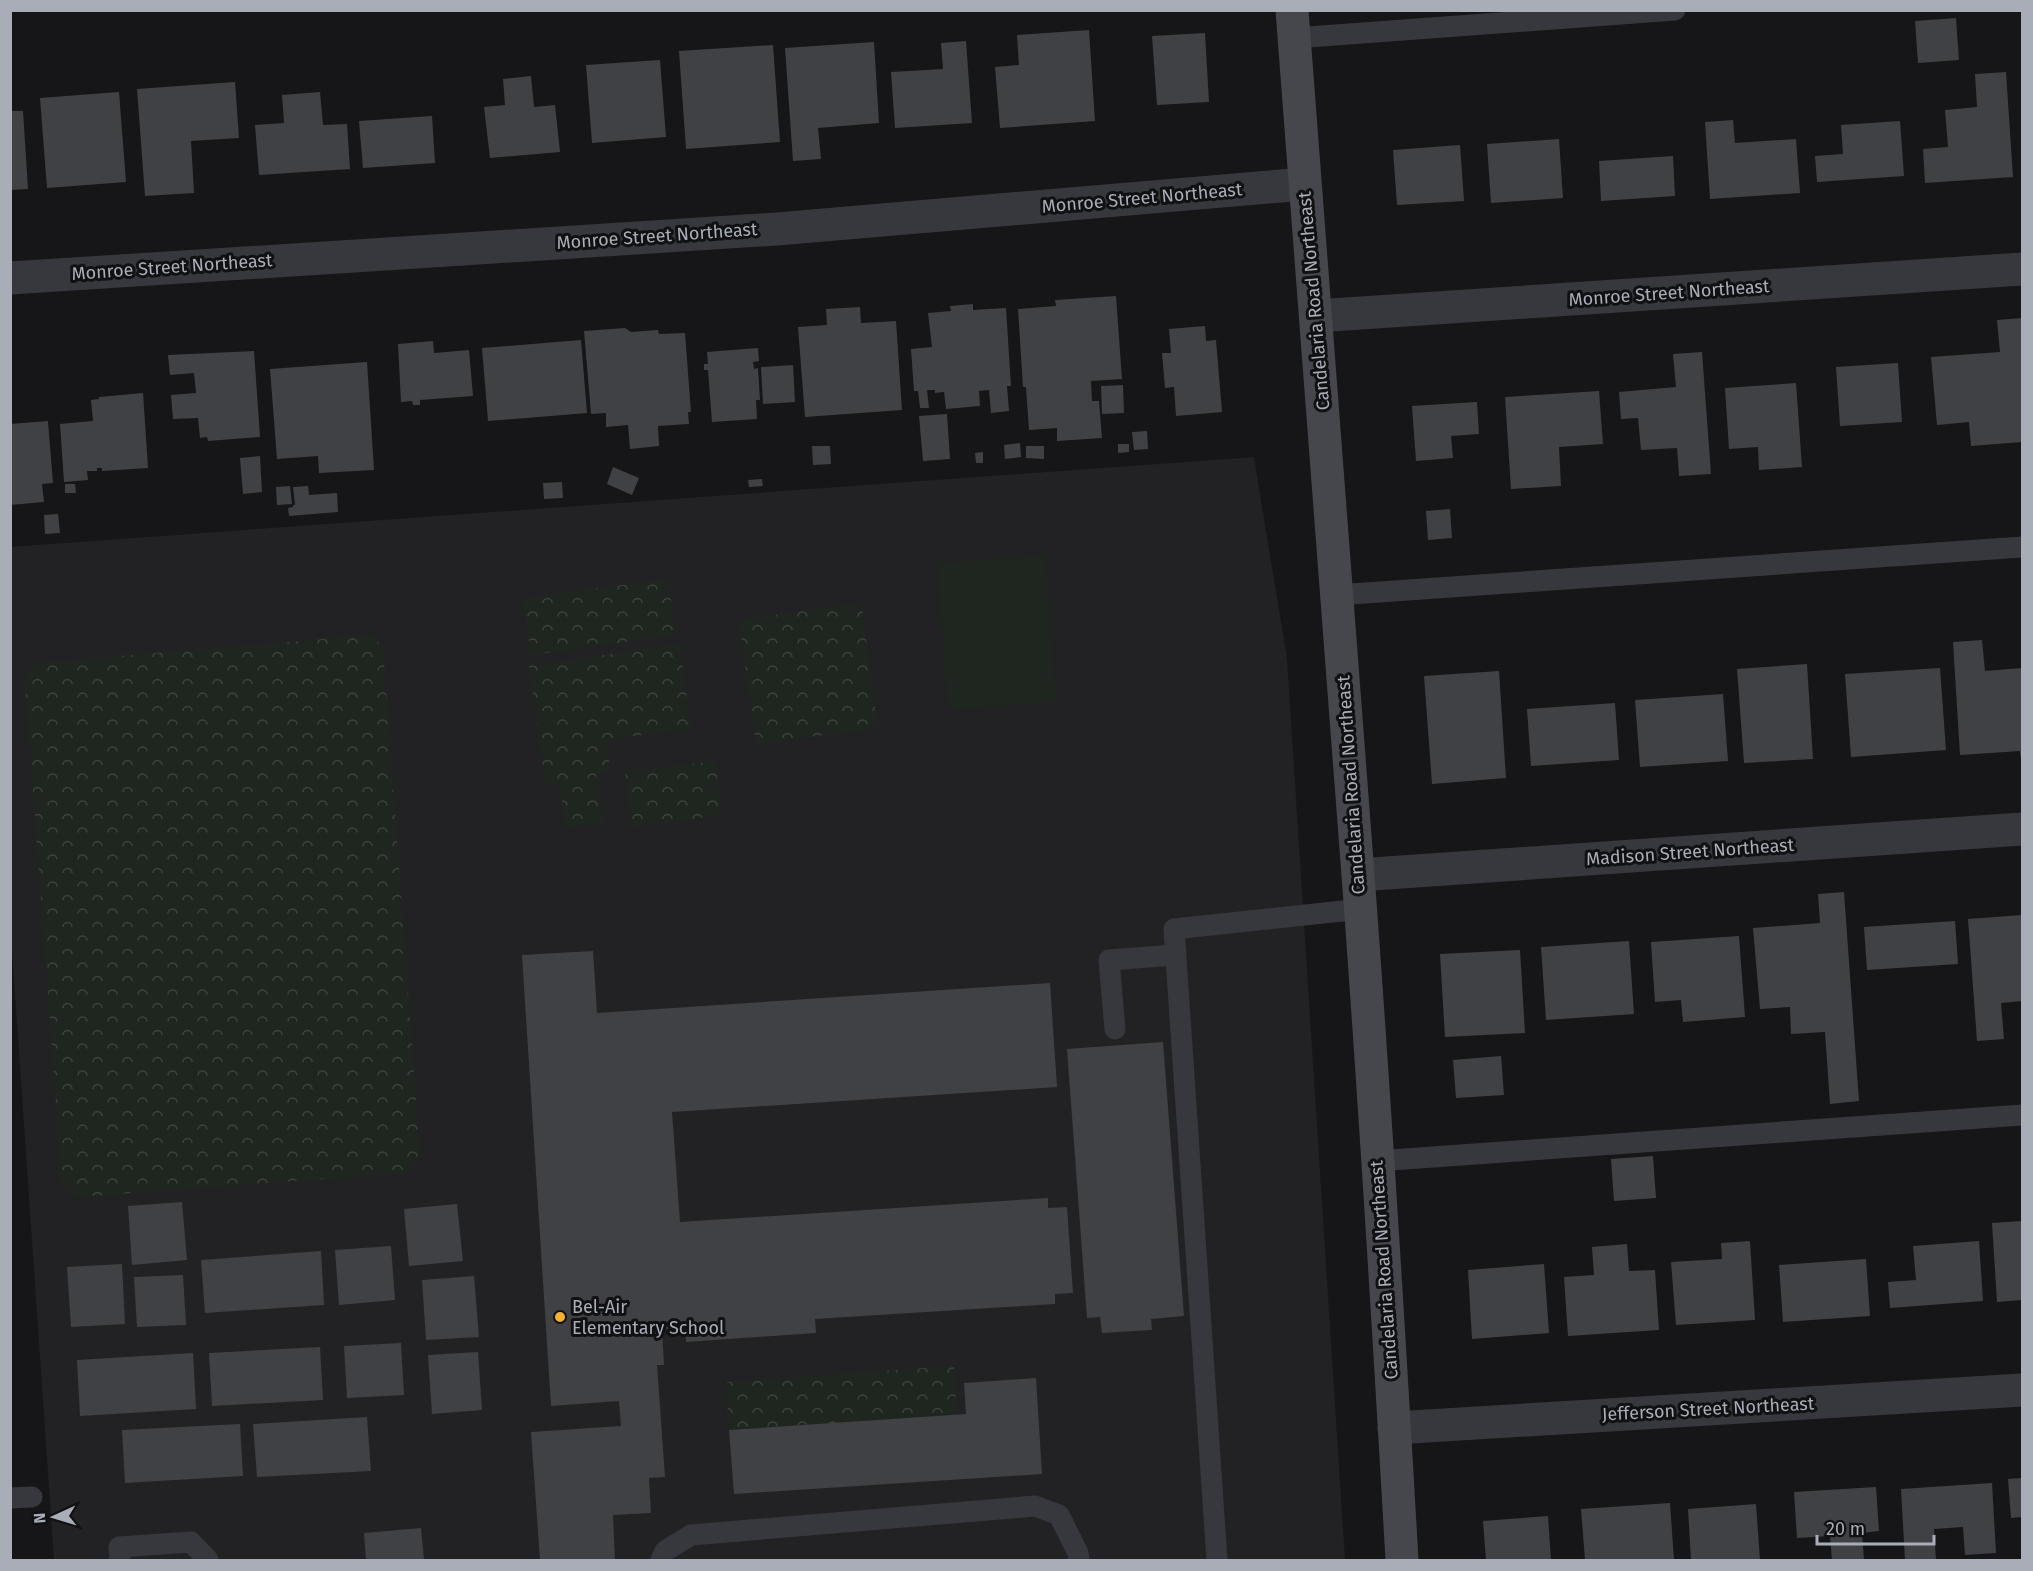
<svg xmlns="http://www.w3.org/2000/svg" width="2033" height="1571" viewBox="0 0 2033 1571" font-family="'Fira Sans',sans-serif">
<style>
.built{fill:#222225}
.park{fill:url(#park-crowns)}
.pitch{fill:#1e261f}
.building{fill:#404145}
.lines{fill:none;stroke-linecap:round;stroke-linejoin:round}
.service{stroke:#37383d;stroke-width:21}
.minor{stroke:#37383d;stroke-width:33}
.secondary{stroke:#45474d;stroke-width:33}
.poi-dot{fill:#f2b134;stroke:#111113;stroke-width:2}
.labels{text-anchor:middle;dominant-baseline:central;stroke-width:6;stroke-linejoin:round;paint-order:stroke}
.street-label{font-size:18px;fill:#a8adb8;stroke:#111113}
.poi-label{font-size:18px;fill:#a8adb8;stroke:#111113;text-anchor:start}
</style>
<defs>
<pattern id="park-crowns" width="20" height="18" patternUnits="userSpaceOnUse" patternTransform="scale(1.5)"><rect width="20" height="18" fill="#1e261f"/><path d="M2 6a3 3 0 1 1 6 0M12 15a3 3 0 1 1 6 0" fill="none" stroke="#3c433d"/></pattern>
</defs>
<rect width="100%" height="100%" fill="#161618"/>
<path class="built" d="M 1254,457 L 1287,659 L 1345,1560 L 54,1560 L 11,936 L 10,547 Z"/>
<path class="park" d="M 668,579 L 676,635 L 531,655 L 523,598 Z
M 861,603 L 878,728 L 756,744 L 739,620 Z
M 371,635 L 383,647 L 420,1155 L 405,1173 L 79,1197 L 62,1186 L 25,681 L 36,663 Z
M 679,644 L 691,728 L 606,740 L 610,771 L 596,774 L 603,822 L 566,828 L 560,784 L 546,785 L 529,666 Z
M 715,761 L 722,815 L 632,827 L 625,772 Z
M 954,1366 L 957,1415 L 729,1430 L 726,1382 Z"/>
<path class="pitch" d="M 1045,555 L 1056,702 L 948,710 L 937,563 Z"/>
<path class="building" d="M 1956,18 L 1959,60 L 1918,63 L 1915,21 Z
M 1089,30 L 1095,121 L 1000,128 L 995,67 L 1019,65 L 1017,35 Z
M 1205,33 L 1209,102 L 1157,105 L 1152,36 Z
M 966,41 L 972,123 L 895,128 L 891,72 L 943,69 L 941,43 Z
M 874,42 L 879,123 L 818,128 L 821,159 L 793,161 L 785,48 Z
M 773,45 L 780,142 L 686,149 L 679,51 Z
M 660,60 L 666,137 L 592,143 L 586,65 Z
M 2006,72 L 2013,177 L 1925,183 L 1923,149 L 1948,147 L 1945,110 L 1977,107 L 1975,74 Z
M 531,76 L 534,107 L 555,105 L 560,152 L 490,158 L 484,107 L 505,105 L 503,79 Z
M 235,82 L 239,138 L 191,141 L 194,193 L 145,196 L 137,89 Z
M 119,92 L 126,182 L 47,188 L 40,98 Z
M 320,92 L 323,125 L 347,124 L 350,169 L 259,175 L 255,125 L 284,123 L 282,95 Z
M 10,111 L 23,111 L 28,189 L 10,190 Z
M 432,116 L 435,163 L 363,168 L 359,121 Z
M 1733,120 L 1735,143 L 1796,139 L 1800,193 L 1710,199 L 1705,122 Z
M 1900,121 L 1904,176 L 1817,182 L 1815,156 L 1843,154 L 1841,125 Z
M 1559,139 L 1563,198 L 1491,203 L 1487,144 Z
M 1460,145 L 1464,201 L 1397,205 L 1393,150 Z
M 1673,156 L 1675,196 L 1601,201 L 1599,161 Z
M 1116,296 L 1122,379 L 1091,381 L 1092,401 L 1099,401 L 1102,438 L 1057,441 L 1057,428 L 1029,430 L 1026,387 L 1023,387 L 1018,309 L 1056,306 L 1055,300 Z
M 973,304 L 973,310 L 1006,308 L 1011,386 L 1007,386 L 1009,411 L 991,413 L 989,390 L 979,391 L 980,406 L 946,409 L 944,392 L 935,393 L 935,390 L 927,390 L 929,408 L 920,408 L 918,391 L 914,391 L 911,349 L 932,347 L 928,313 L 951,311 L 950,306 Z
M 860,307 L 861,323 L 896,321 L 902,410 L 805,417 L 798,327 L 827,325 L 826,309 Z
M 2022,318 L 2022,442 L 1971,446 L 1969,422 L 1937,425 L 1931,357 L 2000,352 L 1997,320 Z
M 1205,326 L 1206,341 L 1216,340 L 1222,412 L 1176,416 L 1174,387 L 1165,388 L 1162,353 L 1171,353 L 1169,329 Z
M 625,328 L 631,332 L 658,330 L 659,334 L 685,333 L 691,412 L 688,412 L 689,424 L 658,426 L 659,446 L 630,449 L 628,425 L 606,427 L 606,413 L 591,414 L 584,331 Z
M 581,340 L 587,413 L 488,421 L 482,348 Z
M 433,341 L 434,353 L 469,350 L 473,396 L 420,400 L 420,405 L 413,405 L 412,401 L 401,402 L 398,344 Z
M 758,348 L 759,361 L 753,362 L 754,369 L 758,368 L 760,400 L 756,400 L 757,419 L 712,422 L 708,370 L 704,370 L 704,364 L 708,364 L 707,352 Z
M 254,351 L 260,437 L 208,441 L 207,437 L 200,438 L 198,418 L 173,419 L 171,395 L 196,393 L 194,373 L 170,375 L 168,355 Z
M 1702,352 L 1711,474 L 1679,476 L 1677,448 L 1641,450 L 1638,418 L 1621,419 L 1619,392 L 1676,387 L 1673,354 Z
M 367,362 L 374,470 L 319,473 L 318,456 L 277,459 L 270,369 Z
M 1898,363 L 1902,422 L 1840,426 L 1836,367 Z
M 793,365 L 795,402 L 763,404 L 761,367 Z
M 1796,383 L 1802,467 L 1759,470 L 1758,447 L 1729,449 L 1725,388 Z
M 1123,385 L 1124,413 L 1102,414 L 1101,386 Z
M 1599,391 L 1603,444 L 1559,447 L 1561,486 L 1511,489 L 1505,397 Z
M 143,393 L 148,468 L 102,471 L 102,468 L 97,468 L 97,471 L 87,471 L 88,480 L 64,482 L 60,424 L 93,421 L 91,400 L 99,399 L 99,397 Z
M 1477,402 L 1479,434 L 1451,436 L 1453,458 L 1416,461 L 1412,406 Z
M 947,414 L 950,459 L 923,461 L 919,416 Z
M 48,421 L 53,483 L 42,484 L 44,502 L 10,505 L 10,424 Z
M 1147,431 L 1148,449 L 1134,450 L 1132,432 Z
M 1020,443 L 1021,457 L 1005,459 L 1004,445 Z
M 1118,444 L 1129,444 L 1129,452 L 1118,453 Z
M 812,446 L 830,446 L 831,464 L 813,465 Z
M 1026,446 L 1044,446 L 1044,459 L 1026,458 Z
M 983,452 L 983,463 L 976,463 L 975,453 Z
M 260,456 L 262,492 L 243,494 L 240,458 Z
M 613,467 L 639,478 L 632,495 L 607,484 Z
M 762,479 L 763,486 L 749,487 L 748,480 Z
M 562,482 L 563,498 L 544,499 L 543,483 Z
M 65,484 L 75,484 L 76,493 L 65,493 Z
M 290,486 L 292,504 L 277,505 L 276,487 Z
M 308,486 L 309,495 L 337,493 L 338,512 L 289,516 L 288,508 L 293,507 L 293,505 L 295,505 L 293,487 Z
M 1450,509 L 1452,538 L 1428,540 L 1426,511 Z
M 58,514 L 60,533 L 45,534 L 44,515 Z
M 1982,640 L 1985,671 L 2022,668 L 2022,760 L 2021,760 L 2020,751 L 1960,755 L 1953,642 Z
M 1807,664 L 1813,759 L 1744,763 L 1737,669 Z
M 1940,668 L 1946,750 L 1851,757 L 1845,674 Z
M 1499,671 L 1506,778 L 1432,784 L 1424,676 Z
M 1723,694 L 1728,761 L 1640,767 L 1635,700 Z
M 1615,703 L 1619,760 L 1531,766 L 1527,709 Z
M 1844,892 L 1859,1101 L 1830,1104 L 1825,1032 L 1791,1034 L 1790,1007 L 1760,1009 L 1753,928 L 1820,923 L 1818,894 Z
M 2022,915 L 2022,1001 L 2001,1003 L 2004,1039 L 1977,1041 L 1968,919 Z
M 1955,921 L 1958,964 L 1867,970 L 1864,927 Z
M 1739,936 L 1745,1017 L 1683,1022 L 1681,1000 L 1655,1002 L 1651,942 Z
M 1629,941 L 1634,1014 L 1546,1020 L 1541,947 Z
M 1520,950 L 1525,1033 L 1445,1037 L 1440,954 Z
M 593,951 L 597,1013 L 1050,983 L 1057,1087 L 672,1112 L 680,1222 L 1048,1198 L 1048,1208 L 1067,1207 L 1073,1293 L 1055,1294 L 1055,1304 L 815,1319 L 816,1333 L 686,1342 L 685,1328 L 662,1329 L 664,1365 L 657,1365 L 665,1477 L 649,1478 L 651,1513 L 613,1515 L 615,1560 L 540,1560 L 531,1432 L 621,1426 L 619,1401 L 551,1406 L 522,955 Z
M 1163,1042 L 1184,1316 L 1151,1319 L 1152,1330 L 1102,1333 L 1100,1317 L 1087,1318 L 1067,1049 Z
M 1501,1056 L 1504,1095 L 1456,1098 L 1453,1060 Z
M 1653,1156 L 1656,1198 L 1614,1201 L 1611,1159 Z
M 182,1202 L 187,1260 L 132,1265 L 128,1206 Z
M 457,1204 L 463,1261 L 409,1266 L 404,1209 Z
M 2022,1221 L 2022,1300 L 1997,1302 L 1992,1223 Z
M 1750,1241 L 1755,1320 L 1676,1325 L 1671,1262 L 1722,1259 L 1721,1243 Z
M 1979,1241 L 1983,1301 L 1890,1308 L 1888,1282 L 1916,1280 L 1913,1246 Z
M 1627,1244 L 1629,1271 L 1655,1270 L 1659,1330 L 1568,1336 L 1564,1277 L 1594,1275 L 1592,1247 Z
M 391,1246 L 395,1300 L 339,1305 L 335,1250 Z
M 321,1251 L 324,1305 L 205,1313 L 201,1260 Z
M 1866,1259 L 1870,1316 L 1783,1322 L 1779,1265 Z
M 122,1264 L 125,1324 L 71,1327 L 67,1267 Z
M 1544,1264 L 1549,1333 L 1472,1339 L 1468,1270 Z
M 183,1275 L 186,1325 L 137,1327 L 134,1277 Z
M 474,1276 L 479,1337 L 426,1340 L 422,1280 Z
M 401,1343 L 404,1395 L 347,1398 L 344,1346 Z
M 320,1347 L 323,1400 L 212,1406 L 209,1353 Z
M 478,1352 L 482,1410 L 432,1414 L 428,1355 Z
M 193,1353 L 196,1409 L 80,1416 L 77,1360 Z
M 1036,1378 L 1042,1474 L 734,1494 L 729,1430 L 966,1414 L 964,1383 Z
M 367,1417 L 371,1471 L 257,1477 L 253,1424 Z
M 240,1424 L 243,1476 L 125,1483 L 122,1430 Z
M 2022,1478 L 2022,1517 L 2011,1518 L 2008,1479 Z
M 1992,1483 L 1996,1553 L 1965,1555 L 1963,1527 L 1934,1529 L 1936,1560 L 1905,1560 L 1901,1489 Z
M 1876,1487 L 1879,1531 L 1862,1533 L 1864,1560 L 1832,1560 L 1830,1536 L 1797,1538 L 1794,1492 Z
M 1670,1503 L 1674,1560 L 1612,1560 L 1612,1559 L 1585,1560 L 1581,1509 Z
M 1756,1504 L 1760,1560 L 1691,1560 L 1688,1509 Z
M 1548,1516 L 1551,1560 L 1486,1560 L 1483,1521 Z
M 421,1528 L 424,1560 L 366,1560 L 364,1533 Z"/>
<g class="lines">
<path class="service" d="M 1294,38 L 1675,10
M 1337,595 L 2022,547
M 1115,1029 L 1109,960 L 1175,955
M 1377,1161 L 2022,1115
M 10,1498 L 32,1497
M 120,1560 L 119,1547 L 191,1542 L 208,1560
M 661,1560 L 665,1551 L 691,1535 L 1035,1506 L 1059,1515 L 1078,1553 L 1079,1560
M 1217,1560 L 1174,929 L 1361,909"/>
<path class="minor" d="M 10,278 L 777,229 L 1304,184
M 1316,316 L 2022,269
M 1358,875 L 2022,829
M 1394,1428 L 2022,1390"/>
<path class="secondary" d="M 1292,10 C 1312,299 1337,587 1358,875 C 1375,1103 1389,1332 1402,1560"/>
</g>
<circle class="poi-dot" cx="560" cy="1317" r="6"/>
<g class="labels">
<g class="street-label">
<text transform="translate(1142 198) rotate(-5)">Monroe Street Northeast</text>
<text transform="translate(657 236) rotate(-4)">Monroe Street Northeast</text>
<text transform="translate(172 267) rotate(-4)">Monroe Street Northeast</text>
<text transform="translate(1669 293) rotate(-4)">Monroe Street Northeast</text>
<text transform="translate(1314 301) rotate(-95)">Candelaria Road Northeast</text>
<text transform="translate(1351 785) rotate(-94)">Candelaria Road Northeast</text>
<text transform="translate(1690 852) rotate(-4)">Madison Street Northeast</text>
<text transform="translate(1384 1270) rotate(-94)">Candelaria Road Northeast</text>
<text transform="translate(1708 1409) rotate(-3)">Jefferson Street Northeast</text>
</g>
<g class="poi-label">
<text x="572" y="1307">Bel-Air<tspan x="572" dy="21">Elementary School</tspan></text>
</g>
</g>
<rect width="2033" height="1571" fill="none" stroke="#a8adb8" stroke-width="24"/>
<g transform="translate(54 1517) rotate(266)" stroke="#111113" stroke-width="4.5" paint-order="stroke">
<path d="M0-4.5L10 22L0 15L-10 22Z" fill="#a8adb8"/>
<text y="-9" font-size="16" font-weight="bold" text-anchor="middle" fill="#a8adb8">N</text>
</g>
<path d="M1817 1535v9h117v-9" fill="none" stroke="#a8adb8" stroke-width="3"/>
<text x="1826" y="1535" font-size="18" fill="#a8adb8" stroke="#111113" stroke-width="4.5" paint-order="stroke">20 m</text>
</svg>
